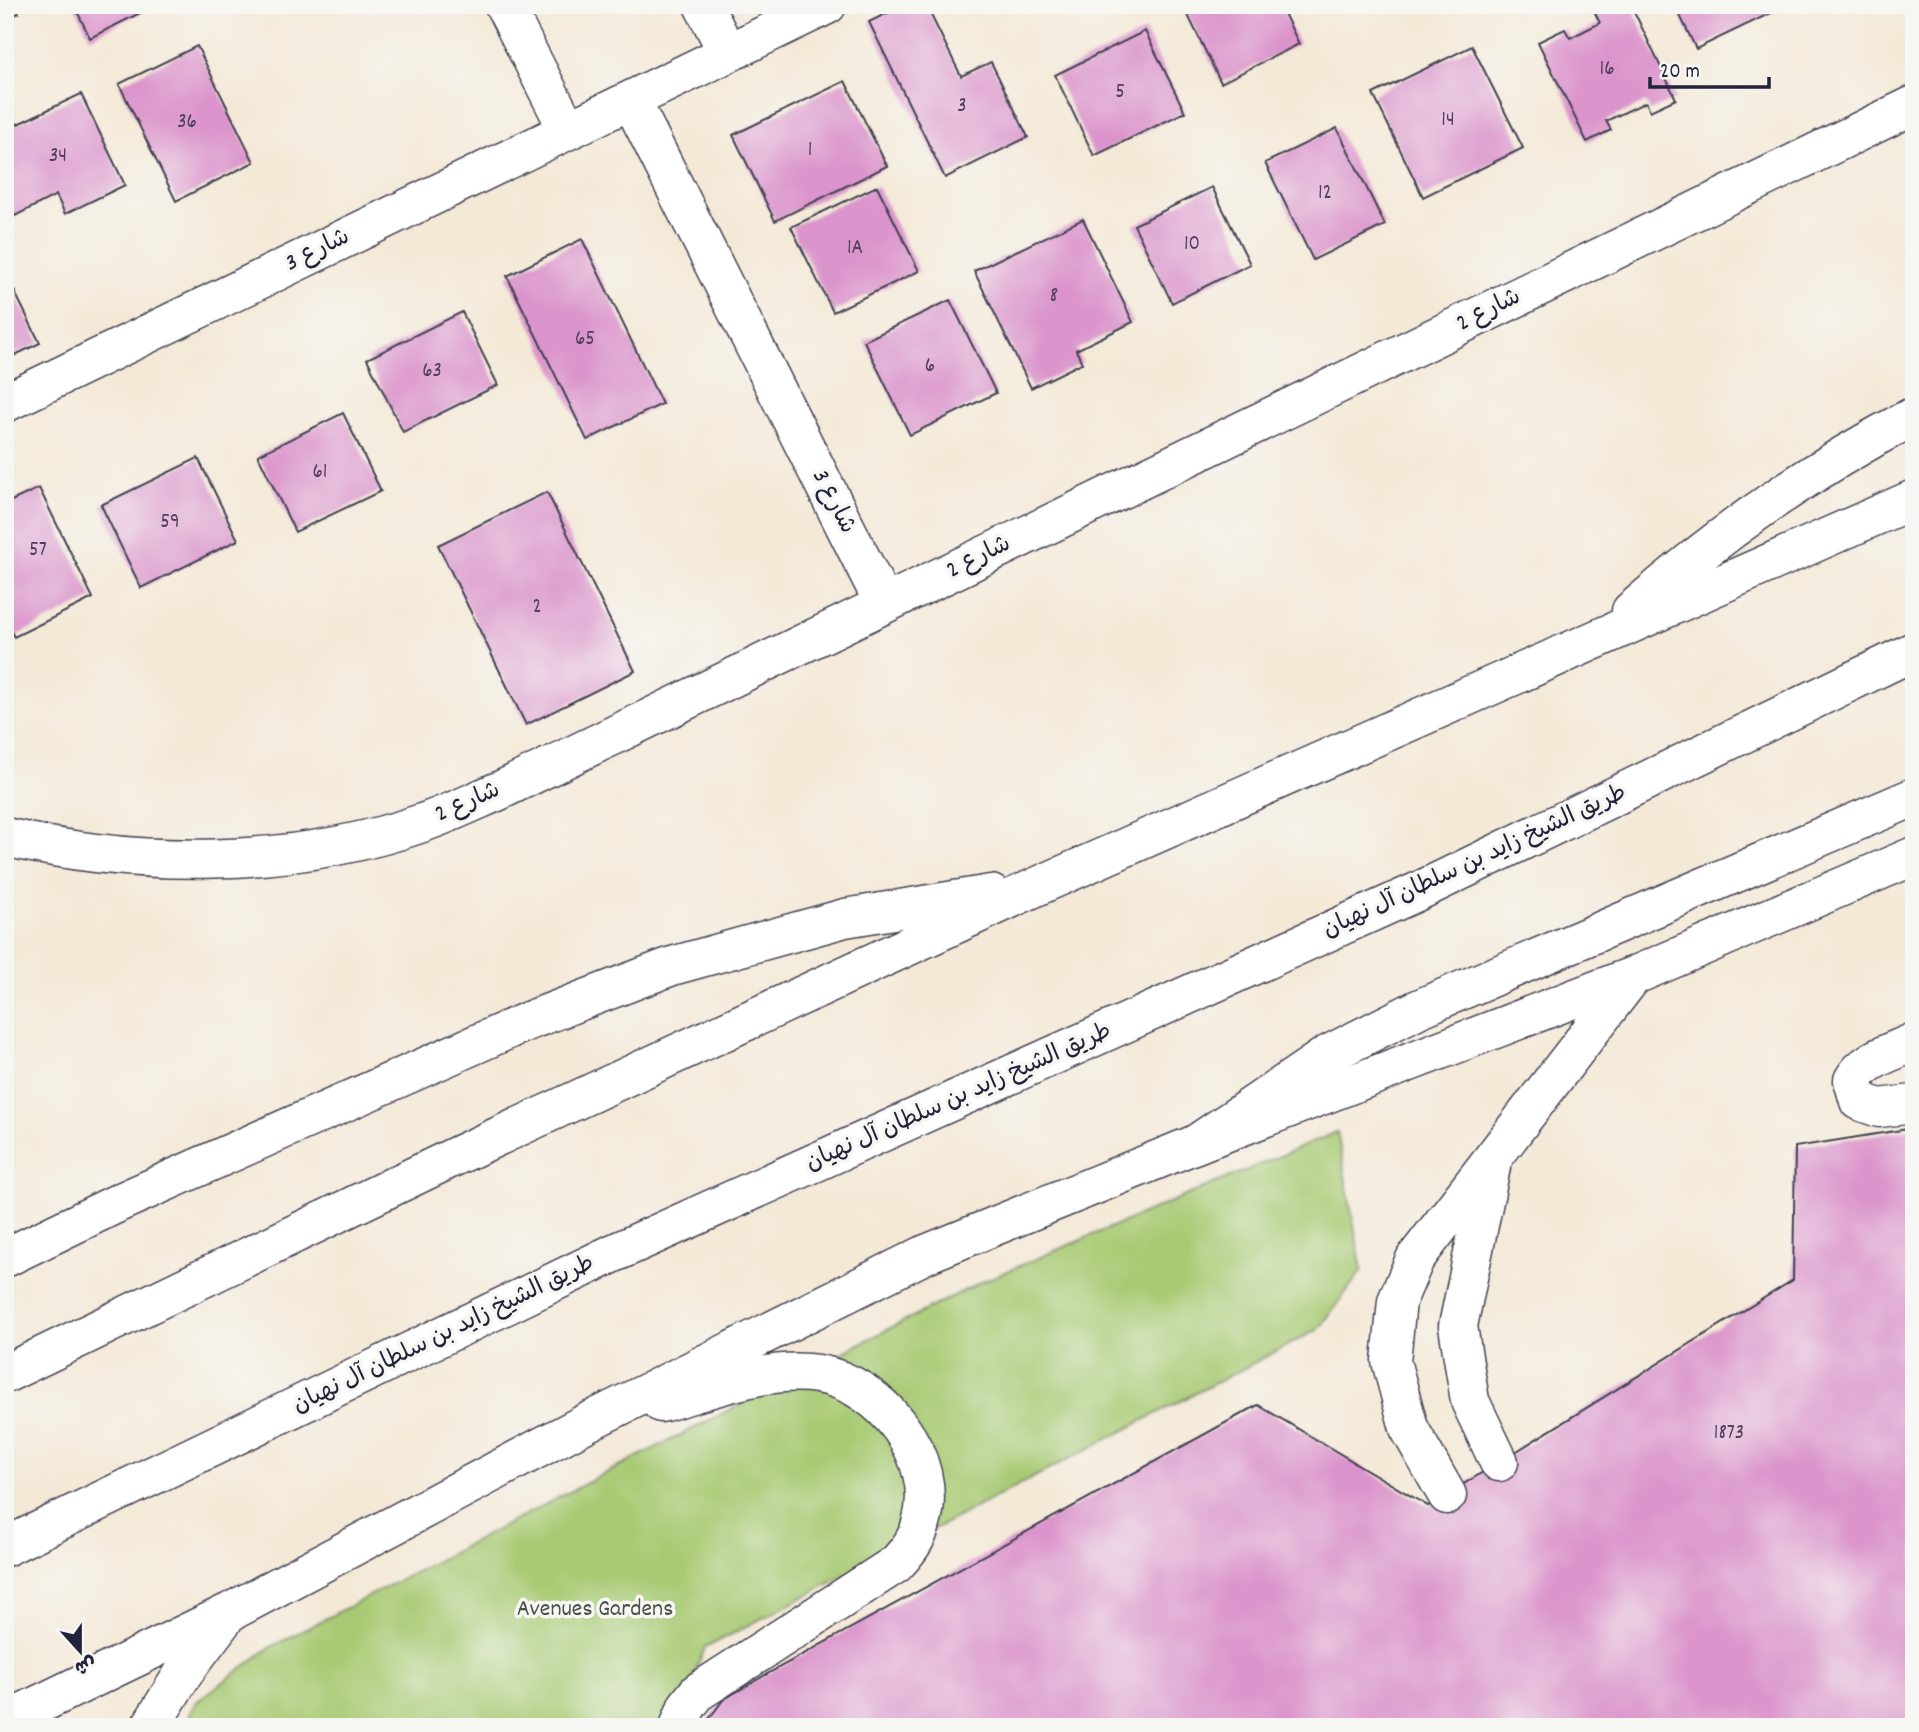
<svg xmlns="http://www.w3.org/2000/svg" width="1919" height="1732" viewBox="0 0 1919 1732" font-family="Dekko,'Playpen Sans Arabic',sans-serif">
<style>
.green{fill:#a8ca73;stroke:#657657;stroke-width:2}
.building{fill:#db95cc}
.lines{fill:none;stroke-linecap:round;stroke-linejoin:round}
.minor-casing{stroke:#424052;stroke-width:41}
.highway-casing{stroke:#424052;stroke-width:41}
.minor{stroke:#fff;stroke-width:38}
.highway{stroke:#fff;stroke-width:38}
.labels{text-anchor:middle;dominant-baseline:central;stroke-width:7;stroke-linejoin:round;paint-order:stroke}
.number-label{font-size:21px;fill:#503f5f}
.street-label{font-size:24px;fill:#22223b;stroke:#f6f6f2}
.park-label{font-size:24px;fill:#4a544c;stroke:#f6f6f2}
</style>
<rect width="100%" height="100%" fill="#f6f6f2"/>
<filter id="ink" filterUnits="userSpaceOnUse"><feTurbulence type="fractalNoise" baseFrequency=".0143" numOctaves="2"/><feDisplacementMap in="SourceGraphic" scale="14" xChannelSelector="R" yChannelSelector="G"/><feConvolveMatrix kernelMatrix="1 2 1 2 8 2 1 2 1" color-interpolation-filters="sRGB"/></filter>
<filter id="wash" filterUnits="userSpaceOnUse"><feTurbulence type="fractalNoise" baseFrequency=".00686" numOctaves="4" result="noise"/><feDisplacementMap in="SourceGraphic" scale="28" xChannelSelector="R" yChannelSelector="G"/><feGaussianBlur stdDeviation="1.57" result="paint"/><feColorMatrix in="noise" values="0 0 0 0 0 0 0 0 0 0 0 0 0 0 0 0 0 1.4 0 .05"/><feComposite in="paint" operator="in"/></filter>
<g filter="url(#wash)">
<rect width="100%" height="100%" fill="#f4e9d7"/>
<path class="green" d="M 1337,1132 L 1362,1270 L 1319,1329 L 705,1648 L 672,1727 L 184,1727 L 195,1703 L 269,1648 L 604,1474 L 979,1283 Z"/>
<g id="blocks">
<path class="building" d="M 5,5 L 15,5 L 19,13 L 5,19 Z
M 74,5 L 156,5 L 90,38 Z
M 904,5 L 926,5 L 961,76 L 991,62 L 1028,137 L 945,178 L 869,22 Z
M 1183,5 L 1280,5 L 1299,44 L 1221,83 Z
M 1612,5 L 1631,5 L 1676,99 L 1650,111 L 1646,102 L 1606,121 L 1611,130 L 1587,142 L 1538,42 L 1565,29 L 1570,38 L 1600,23 L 1595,13 Z
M 1675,5 L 1772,5 L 1775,11 L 1696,49 Z
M 1145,31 L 1185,112 L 1094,156 L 1055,75 Z
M 197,46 L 254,162 L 176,201 L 119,84 Z
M 1472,46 L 1523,148 L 1423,197 L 1373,94 Z
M 845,81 L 887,166 L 775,221 L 733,135 Z
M 81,94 L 125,185 L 65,214 L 56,195 L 15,216 L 5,196 L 5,130 Z
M 1337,128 L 1385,225 L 1313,260 L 1265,163 Z
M 877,186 L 919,271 L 833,312 L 791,227 Z
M 1212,187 L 1250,264 L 1172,303 L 1134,225 Z
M 1083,219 L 1133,322 L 1076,350 L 1082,363 L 1031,388 L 974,271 Z
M 582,239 L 662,404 L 587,440 L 507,276 Z
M 5,272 L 40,343 L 5,360 Z
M 950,300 L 996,393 L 910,435 L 864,341 Z
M 462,312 L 498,385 L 403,432 L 367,359 Z
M 343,413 L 381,491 L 295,532 L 258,455 Z
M 198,458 L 238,540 L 141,588 L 101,505 Z
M 39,488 L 93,598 L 14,637 L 5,620 L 5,504 Z
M 547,492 L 635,671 L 526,725 L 438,545 Z
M 1914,1128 L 1914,1727 L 703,1727 L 723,1700 L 767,1674 L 1258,1405 L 1428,1506 L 1793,1280 L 1795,1147 Z"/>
</g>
</g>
<g filter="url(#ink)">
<use href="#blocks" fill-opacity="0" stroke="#424052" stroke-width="2"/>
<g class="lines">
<g class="minor-casing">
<path id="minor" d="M 504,5 L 568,130
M 703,5 L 728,53
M 631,100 L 884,604
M 5,403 L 827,5
M 5,837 C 136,868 294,868 422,823 C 449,814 475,801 501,790 L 1914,105
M 1914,1042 C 1893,1052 1864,1059 1853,1080 L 1859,1101 L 1879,1108 L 1914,1104
M 1491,1167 L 1458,1326 L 1470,1401 L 1499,1462
M 661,1403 C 709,1390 767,1366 818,1374 C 881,1384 941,1458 921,1524 C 917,1540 907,1552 896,1564 L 698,1692 L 687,1706 L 679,1727
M 1447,1495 L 1409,1428 L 1391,1361 L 1397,1301 L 1415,1259 L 1633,976
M 5,1721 L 230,1612 L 588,1422 L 926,1254 L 1196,1144 L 1633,976 L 1914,856
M 150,1727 L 184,1672 L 224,1619"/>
</g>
<g class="highway-casing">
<path id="highway" d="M 1631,611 C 1720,533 1809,471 1914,416
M 1196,1144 L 1327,1055 L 1418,1009 L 1914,797
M 5,1258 L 118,1203 L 528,1021 L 672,966 L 845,918 L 991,894
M 5,1374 L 458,1155 L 1038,886 L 1914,499
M 5,1547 L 614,1253 L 1419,891 L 1914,651"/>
</g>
<use href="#minor" class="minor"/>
<use href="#highway" class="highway"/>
</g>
</g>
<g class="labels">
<g class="number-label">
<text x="1607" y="70">16</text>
<text x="1120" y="93">5</text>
<text x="962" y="107">3</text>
<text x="1448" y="121">14</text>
<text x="187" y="123">36</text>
<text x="810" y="151">1</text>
<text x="58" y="157">34</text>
<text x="1325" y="194">12</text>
<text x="1192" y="245">10</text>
<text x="855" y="249">1A</text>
<text x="1054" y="297">8</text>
<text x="585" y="340">65</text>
<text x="930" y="367">6</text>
<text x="432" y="372">63</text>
<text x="320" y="473">61</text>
<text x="170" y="523">59</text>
<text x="38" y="551">57</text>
<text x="537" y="608">2</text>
<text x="1729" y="1434">1873</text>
</g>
<g class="street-label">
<text transform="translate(318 251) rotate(-26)">شارع 3</text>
<text transform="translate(1489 311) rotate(-26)">شارع 2</text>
<text transform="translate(833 502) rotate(63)">شارع 3</text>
<text transform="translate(979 558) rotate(-26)">شارع 2</text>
<text transform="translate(468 803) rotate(-23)">شارع 2</text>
<text transform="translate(1475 862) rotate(-25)">طريق الشيخ زايد بن سلطان آل نهيان</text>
<text transform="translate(959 1098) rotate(-24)">طريق الشيخ زايد بن سلطان آل نهيان</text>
<text transform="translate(444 1335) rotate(-26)">طريق الشيخ زايد بن سلطان آل نهيان</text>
</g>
<g class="park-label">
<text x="595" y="1610">Avenues Gardens</text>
</g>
</g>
<rect width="1919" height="1732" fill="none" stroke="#f6f6f2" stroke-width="28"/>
<g transform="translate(80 1651) rotate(159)" stroke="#f6f6f2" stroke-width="5" paint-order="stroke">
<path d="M0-5L12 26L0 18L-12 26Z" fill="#22223b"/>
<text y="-10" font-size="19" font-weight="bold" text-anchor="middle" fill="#22223b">ش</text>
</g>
<path d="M1650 77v10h119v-10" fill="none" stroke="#22223b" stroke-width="3.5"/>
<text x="1660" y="77" font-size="21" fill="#22223b" stroke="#f6f6f2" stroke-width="5" paint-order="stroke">20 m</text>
</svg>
